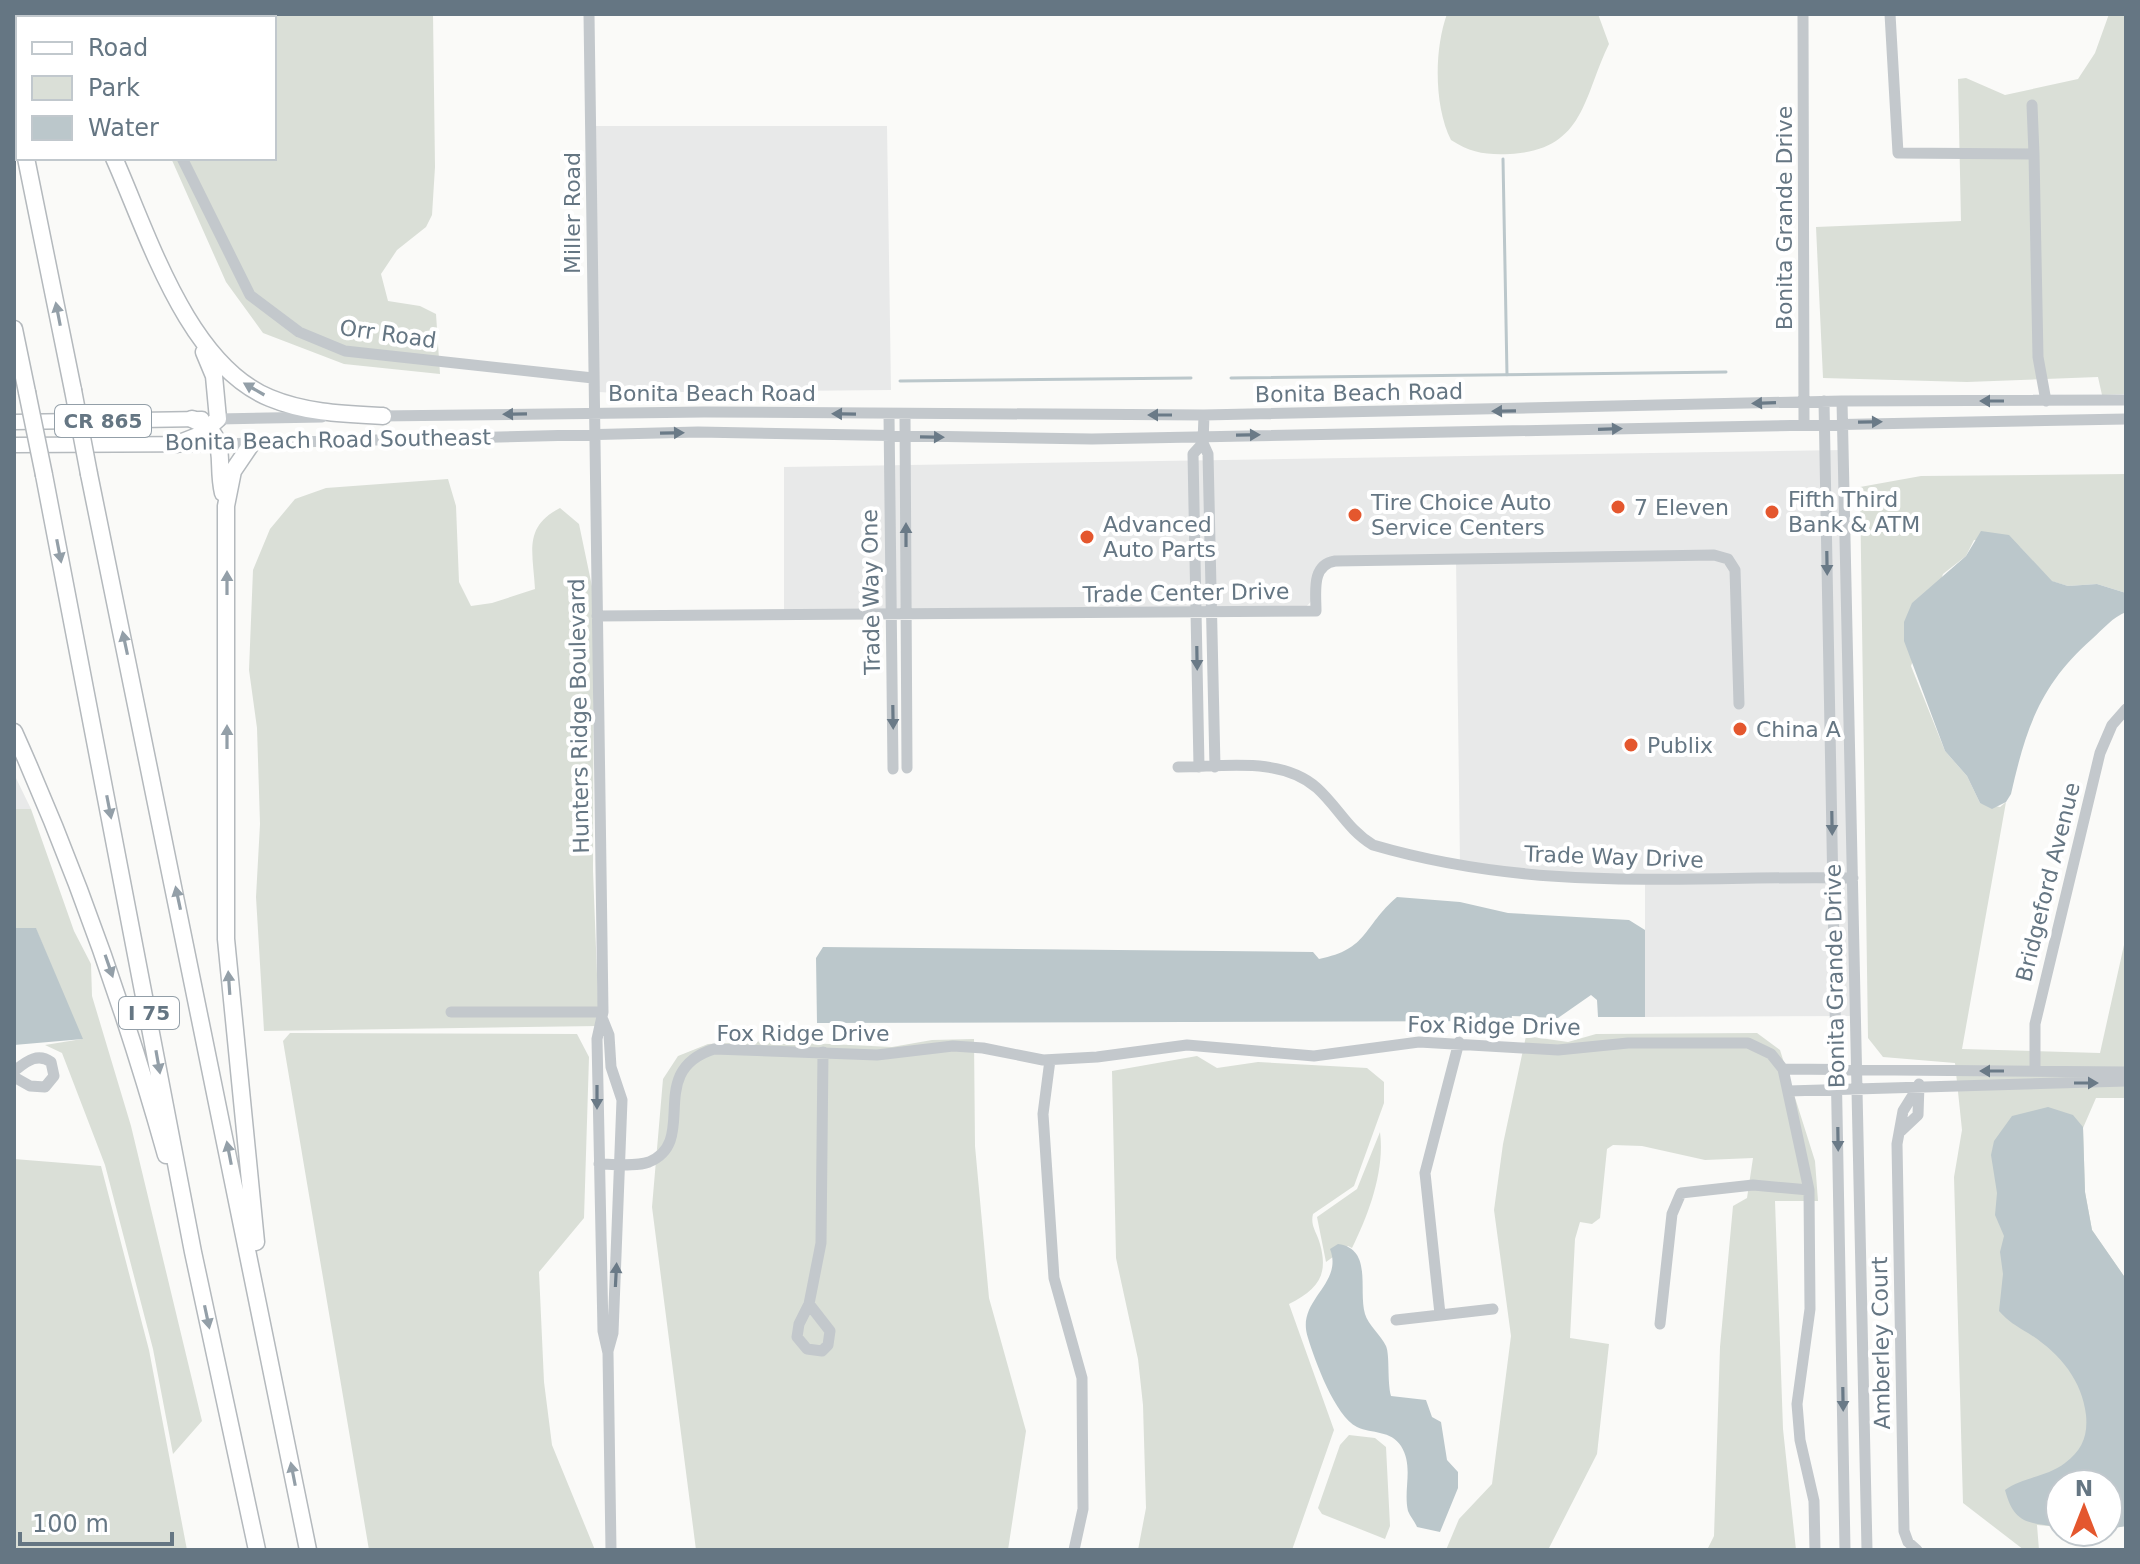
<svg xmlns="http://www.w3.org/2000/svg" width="2140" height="1564" viewBox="0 0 2140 1564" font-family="'DejaVu Sans',sans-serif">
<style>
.built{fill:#e8e9e9}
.green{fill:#dadfd7}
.water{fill:#bbc7cb}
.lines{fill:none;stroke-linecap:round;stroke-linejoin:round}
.stream{stroke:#bbc7cb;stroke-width:3}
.major-casing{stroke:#b5babe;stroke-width:17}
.highway-casing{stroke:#b4b9bd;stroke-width:19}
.minor{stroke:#c3c8cc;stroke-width:11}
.major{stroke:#fff;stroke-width:14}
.highway{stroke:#fff;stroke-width:16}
.highway-bridge-casing{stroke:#b4b9bd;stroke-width:19;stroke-linecap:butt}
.highway-bridge{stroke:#fff;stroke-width:16}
.oneway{fill:#939fa8}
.oneway2{fill:#6a7a87}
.poi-dot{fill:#e4572e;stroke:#fff;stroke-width:3}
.labels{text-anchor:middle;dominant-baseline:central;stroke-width:8;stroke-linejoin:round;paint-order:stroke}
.shield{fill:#fff;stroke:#939fa8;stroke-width:2}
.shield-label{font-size:20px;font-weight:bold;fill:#657683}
.street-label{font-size:22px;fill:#657683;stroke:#fff}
.poi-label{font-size:22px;fill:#657683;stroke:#fff;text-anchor:start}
</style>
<rect width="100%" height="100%" fill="#fafaf8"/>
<path class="built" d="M 593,126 L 887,126 L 891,390 L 679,392 L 681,397 L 599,392 Z
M 1843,450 L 1853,1016 L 1645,1017 L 1645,883 L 1460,865 L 1456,559 L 1326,567 L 1317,595 L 1306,607 L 784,610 L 784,467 Z
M 14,774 L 31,809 L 14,809 Z"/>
<path class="green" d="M 146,14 L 433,14 L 435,167 L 432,215 L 426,227 L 397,250 L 381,274 L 388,301 L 420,306 L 436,314 L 440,374 L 344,364 L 263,333 L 226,282 L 171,158 L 274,158 L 274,18 L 144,18 Z
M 1447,14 L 1598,14 L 1609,44 C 1583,97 1585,150 1510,154 C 1486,155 1471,153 1451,140 C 1434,106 1434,50 1447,14 Z
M 2109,14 L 2126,14 L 2126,394 L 2102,395 L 2098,377 L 1967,382 L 1823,378 L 1816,227 L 1961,221 L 1958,79 L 1966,78 L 2005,95 L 2078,79 L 2095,53 Z
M 2126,474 L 2126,593 L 2097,584 L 2068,586 L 2051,581 L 2020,547 L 1974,540 L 1966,556 L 1943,574 L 1911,666 L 1945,751 L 1967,776 L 1980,803 L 2000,807 L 2006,802 L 1962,1049 L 2100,1053 L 2126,936 L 2126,1098 L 2096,1098 L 2083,1128 L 2085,1192 L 2092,1230 L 2126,1279 L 2126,1526 L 2108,1529 L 2108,1484 L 2060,1484 L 2060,1527 L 2037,1525 L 2039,1550 L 2024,1550 L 1963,1503 L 1954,1177 L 1962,1130 L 1955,1063 L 1883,1057 L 1868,1038 L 1860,487 L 1921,476 Z
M 448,479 L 456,506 L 459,582 L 471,606 L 492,603 L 535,589 C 533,552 523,527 560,508 L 579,524 L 594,596 L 593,871 L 599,1026 L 264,1031 L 256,897 L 260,824 L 257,728 L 249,670 L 253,570 L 270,529 L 295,499 L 326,488 Z
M 14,809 L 31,809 L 74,931 L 91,964 L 92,996 L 131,1126 L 202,1421 L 173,1454 L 153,1349 L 105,1165 L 62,1053 L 45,1045 L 82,1039 L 36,929 L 14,928 Z
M 290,1033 L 577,1034 L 589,1057 L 584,1218 L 539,1272 L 544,1382 L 552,1445 L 595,1550 L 369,1550 L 283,1041 Z
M 1757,1033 L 1780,1050 L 1815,1161 L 1818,1201 L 1775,1201 L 1783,1429 L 1796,1550 L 1707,1550 L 1714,1536 L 1720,1347 L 1733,1206 L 1747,1198 L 1753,1158 L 1705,1160 L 1642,1146 L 1613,1145 L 1607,1149 L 1600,1218 L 1592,1224 L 1580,1222 L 1575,1239 L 1570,1338 L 1609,1344 L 1597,1454 L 1548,1550 L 1446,1550 L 1459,1519 L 1492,1484 L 1511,1336 L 1494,1210 L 1503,1144 L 1526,1036 L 1568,1042 L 1596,1034 Z
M 974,1039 L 975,1146 L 989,1298 L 1026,1431 L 1008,1550 L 696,1550 L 652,1207 L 663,1079 L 678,1056 L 708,1044 L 767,1041 L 892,1047 L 932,1040 Z
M 1197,1056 L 1217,1068 L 1258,1062 L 1367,1068 L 1384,1082 L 1384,1103 L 1354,1186 L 1313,1214 C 1310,1226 1317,1232 1320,1244 C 1329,1276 1317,1290 1289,1304 L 1334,1430 L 1292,1550 L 1138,1550 L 1146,1508 L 1143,1405 L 1138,1359 L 1116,1258 L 1112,1071 Z
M 1380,1132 C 1385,1170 1369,1214 1352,1248 L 1348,1246 L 1326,1262 L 1317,1217 L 1357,1189 Z
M 14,1159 L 101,1166 L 149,1350 L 187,1550 L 14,1550 Z
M 1349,1435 L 1375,1438 L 1386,1447 L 1390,1526 L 1385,1539 L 1322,1514 L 1318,1508 L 1340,1445 Z"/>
<path class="water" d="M 1981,531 L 2009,535 L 2052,581 L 2068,586 L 2097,584 L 2126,593 L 2126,612 C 2113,617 2103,629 2092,639 C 2040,685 2026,728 2011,794 L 2006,802 L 1992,809 L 1980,803 L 1967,776 L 1945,751 L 1904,641 L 1904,622 L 1912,603 L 1966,556 Z
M 1397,897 L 1460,902 L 1508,913 L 1629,920 L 1645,930 L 1645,1017 L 1598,1017 L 1597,1000 L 1591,995 L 1558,1018 L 1512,1016 L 1511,1021 L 817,1023 L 816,958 L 823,947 L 1313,952 L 1319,959 C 1369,949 1362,927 1397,897 Z
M 14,928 L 36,928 L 83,1039 L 14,1045 Z
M 2048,1107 L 2073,1115 L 2083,1127 L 2085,1192 L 2092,1230 L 2126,1279 L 2126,1526 L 2108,1529 L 2108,1484 L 2060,1484 L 2060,1527 C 2028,1523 2014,1524 2005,1490 C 2023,1477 2047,1477 2065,1463 C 2082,1450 2088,1436 2086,1415 C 2082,1379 2058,1352 2028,1333 C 2016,1326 2008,1321 1999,1311 L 2003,1274 L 2000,1252 L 2004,1236 L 1995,1215 L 1997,1193 L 1991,1155 L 1994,1141 L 2012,1116 Z
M 1338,1244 C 1373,1249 1358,1289 1365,1314 C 1368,1325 1381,1335 1386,1346 C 1390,1355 1387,1381 1391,1396 L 1426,1400 L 1432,1417 L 1441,1422 L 1447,1460 L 1458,1472 L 1458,1488 L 1440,1532 L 1417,1527 C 1415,1522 1410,1516 1408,1511 C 1403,1489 1414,1467 1401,1446 C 1391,1430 1372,1434 1357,1427 C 1335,1416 1315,1361 1308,1338 C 1295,1300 1344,1285 1330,1249 Z"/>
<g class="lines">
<path class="stream" d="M 1503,159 L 1507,375
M 1231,378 L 1726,372
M 900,381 L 1191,378"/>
<g class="major-casing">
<path id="major" d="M 14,422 L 202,419
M 14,445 L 219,444"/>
</g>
<g class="highway-casing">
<path id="highway" d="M 52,14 L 53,18
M 14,96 L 18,116
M 26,158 L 73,390
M 114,158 C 148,234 187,364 270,398 C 306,413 344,414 383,416
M 14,329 L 27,392
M 192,419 C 231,435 215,460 223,493
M 252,443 L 233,471 L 226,506 L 226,939 L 256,1242
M 177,444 L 200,435 L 218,419 L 214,376 L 204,352
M 89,474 L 308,1550
M 44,475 L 193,1252 L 257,1550
M 14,732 C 76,870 125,1009 166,1155"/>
</g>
<path class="minor" d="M 134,14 L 134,18
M 589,14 L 603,1012 L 597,1039 L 603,1331 L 608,1353 L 611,1550
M 1803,14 L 1804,423
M 1890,14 L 1898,153 L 2034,154 L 2038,357 L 2046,401
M 2032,105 L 2034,154
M 182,158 L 250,295 L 299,332 L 345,351 L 593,378
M 1824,401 L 1845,1550
M 1842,401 L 1867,1550
M 889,415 L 893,769
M 1204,415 L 1203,443 L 1208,454 L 1215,767
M 379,416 L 704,412 L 1204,415 L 1842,401 L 2126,400
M 905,416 L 907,768
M 218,419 L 322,417
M 219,444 L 698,432 L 1092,439 L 2126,419
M 597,616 L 1316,611 C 1316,592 1311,565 1335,561 L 1714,555 L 1728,559 L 1735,570 L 1739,704
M 1178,767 C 1223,767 1281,756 1317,788 C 1338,807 1348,830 1373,845 C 1541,894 1684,875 1853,878
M 1199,767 L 1193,454 L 1203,443
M 451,1012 L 603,1012
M 603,1020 L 609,1035 L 611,1067 L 622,1100 L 613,1333 L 608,1351
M 1050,1060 L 1043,1114 L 1054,1278 L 1082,1378 L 1083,1509 L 1074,1550
M 1783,1069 L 2126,1072
M 14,1071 C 26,1062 37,1052 51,1062 L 54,1076 L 45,1087 L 30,1086 L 14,1077
M 2035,1071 L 2035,1024 L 2100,753 L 2112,725 L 2126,709
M 1788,1091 L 2126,1081
M 1901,1131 L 1918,1115 L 1919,1084
M 599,1164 C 614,1164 635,1167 649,1162 C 700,1141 644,1071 714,1049 L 877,1055 L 953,1046 L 983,1048 L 1043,1060 L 1097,1057 L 1187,1045 L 1314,1056 L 1419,1042 L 1558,1050 L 1628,1043 L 1748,1043 L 1771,1054 L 1783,1069 L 1809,1190 L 1810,1309 L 1797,1404 L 1800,1440 L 1814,1501 L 1815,1550
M 809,1304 L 821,1243 L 823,1052
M 809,1304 L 830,1331 L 828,1345 L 822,1351 L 807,1349 L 797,1337 L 799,1324 Z
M 1440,1314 L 1425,1173 L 1459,1042
M 1396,1320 L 1493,1309
M 1660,1324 L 1672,1214 L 1681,1193 L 1753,1185 L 1809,1190
M 1917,1550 L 1908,1542 L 1904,1531 L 1897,1144 L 1903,1111 L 1918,1087"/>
<use href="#major" class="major"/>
<use href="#highway" class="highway"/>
<g class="highway-bridge-casing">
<path id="highway-bridge" d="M 73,390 L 89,474
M 27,392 L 44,475"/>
</g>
<use href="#highway-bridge" class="highway-bridge"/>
</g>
<defs><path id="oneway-solid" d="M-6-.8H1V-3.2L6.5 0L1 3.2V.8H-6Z" transform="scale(2)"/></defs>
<g class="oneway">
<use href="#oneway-solid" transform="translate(58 314) rotate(-101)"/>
<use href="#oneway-solid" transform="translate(254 389) rotate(-150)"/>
<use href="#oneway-solid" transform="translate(59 551) rotate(79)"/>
<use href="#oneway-solid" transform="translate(227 583) rotate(-90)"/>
<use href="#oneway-solid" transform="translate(125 643) rotate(-102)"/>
<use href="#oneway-solid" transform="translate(227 737) rotate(-90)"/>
<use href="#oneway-solid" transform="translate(109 807) rotate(79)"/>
<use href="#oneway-solid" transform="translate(178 898) rotate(-102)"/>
<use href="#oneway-solid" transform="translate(109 966) rotate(71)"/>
<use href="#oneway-solid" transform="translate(229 983) rotate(-94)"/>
<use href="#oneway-solid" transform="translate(158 1062) rotate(80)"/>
<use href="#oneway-solid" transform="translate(229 1153) rotate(-101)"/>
<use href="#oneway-solid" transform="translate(207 1317) rotate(78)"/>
<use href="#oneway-solid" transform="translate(293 1474) rotate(-101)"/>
</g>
<g class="oneway2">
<use href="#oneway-solid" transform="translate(1992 401) rotate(180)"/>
<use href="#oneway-solid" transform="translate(1764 403) rotate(178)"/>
<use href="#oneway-solid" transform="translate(1504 411) rotate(179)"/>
<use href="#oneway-solid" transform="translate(515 414) rotate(179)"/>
<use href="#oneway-solid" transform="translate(844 414) rotate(-179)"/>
<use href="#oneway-solid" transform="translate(1160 415) rotate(180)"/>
<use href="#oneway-solid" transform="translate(1870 422) rotate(-1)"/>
<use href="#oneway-solid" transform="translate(1610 429) rotate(-2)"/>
<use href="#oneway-solid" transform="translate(672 433) rotate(-1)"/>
<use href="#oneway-solid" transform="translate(1248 435) rotate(-1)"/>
<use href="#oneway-solid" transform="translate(932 437) rotate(1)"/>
<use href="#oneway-solid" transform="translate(906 535) rotate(-90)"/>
<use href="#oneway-solid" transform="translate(1827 563) rotate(89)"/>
<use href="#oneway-solid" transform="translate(1197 658) rotate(89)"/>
<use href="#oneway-solid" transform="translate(893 717) rotate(89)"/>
<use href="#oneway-solid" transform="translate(1832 823) rotate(89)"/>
<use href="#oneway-solid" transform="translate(1992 1071) rotate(180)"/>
<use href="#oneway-solid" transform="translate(2086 1083)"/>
<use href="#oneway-solid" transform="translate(597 1097) rotate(90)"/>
<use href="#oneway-solid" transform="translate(1838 1139) rotate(89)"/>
<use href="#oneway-solid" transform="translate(616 1275) rotate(-87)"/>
<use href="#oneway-solid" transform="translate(1843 1399) rotate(89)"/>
</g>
<g class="poi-dot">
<circle cx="1618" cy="507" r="8"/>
<circle cx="1772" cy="512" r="8"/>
<circle cx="1355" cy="515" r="8"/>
<circle cx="1087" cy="537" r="8"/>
<circle cx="1740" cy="729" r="8"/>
<circle cx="1631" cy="745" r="8"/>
</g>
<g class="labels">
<g class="shield">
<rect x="55" y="405" width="96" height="32" rx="6"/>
<rect x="119" y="997" width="60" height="32" rx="6"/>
</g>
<g class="shield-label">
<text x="103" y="421">CR 865</text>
<text x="149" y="1013">I 75</text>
</g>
<g class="street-label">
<text transform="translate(572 213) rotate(-90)">Miller Road</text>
<text transform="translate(1784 218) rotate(-90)">Bonita Grande Drive</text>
<text transform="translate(388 334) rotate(8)">Orr Road</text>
<text x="712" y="393">Bonita Beach Road</text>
<text transform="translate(1359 393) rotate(-1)">Bonita Beach Road</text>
<text transform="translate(328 440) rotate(-1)">Bonita Beach Road Southeast</text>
<text transform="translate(871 592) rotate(-91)">Trade Way One</text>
<text transform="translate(1186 593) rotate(-1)">Trade Center Drive</text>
<text transform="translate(579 716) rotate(-91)">Hunters Ridge Boulevard</text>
<text transform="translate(1614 857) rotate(2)">Trade Way Drive</text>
<text transform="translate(2048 882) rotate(-76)">Bridgeford Avenue</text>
<text transform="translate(1835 976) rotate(-91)">Bonita Grande Drive</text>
<text transform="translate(1494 1026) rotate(1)">Fox Ridge Drive</text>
<text x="803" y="1033">Fox Ridge Drive</text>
<text transform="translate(1881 1343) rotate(-91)">Amberley Court</text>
</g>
<g class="poi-label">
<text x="1788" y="499">Fifth Third<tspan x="1788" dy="25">Bank &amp; ATM</tspan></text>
<text x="1371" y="502">Tire Choice Auto<tspan x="1371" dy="25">Service Centers</tspan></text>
<text x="1634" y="507">7 Eleven</text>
<text x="1103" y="524">Advanced<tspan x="1103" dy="25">Auto Parts</tspan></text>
<text x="1756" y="729">China A</text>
<text x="1647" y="745">Publix</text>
</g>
</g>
<rect width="2140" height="1564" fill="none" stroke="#657683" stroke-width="32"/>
<rect x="16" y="16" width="260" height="144" fill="#ffffff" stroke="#c1c8cd" stroke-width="2"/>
<rect x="32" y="42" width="40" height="12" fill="#ffffff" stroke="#c1c8cd" stroke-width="2"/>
<text x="88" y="56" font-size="24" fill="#657683">Road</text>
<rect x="32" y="76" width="40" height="24" fill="#dadfd7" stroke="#c1c8cd" stroke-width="2"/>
<text x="88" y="96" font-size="24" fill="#657683">Park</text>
<rect x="32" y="116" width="40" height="24" fill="#bbc7cb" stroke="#c1c8cd" stroke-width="2"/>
<text x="88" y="136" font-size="24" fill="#657683">Water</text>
<g transform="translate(2084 1508)"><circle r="38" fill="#ffffff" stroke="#c1c8cd" stroke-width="2"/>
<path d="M0-6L14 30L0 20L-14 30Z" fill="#e4572e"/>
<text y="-12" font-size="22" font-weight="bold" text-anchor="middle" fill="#657683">N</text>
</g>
<path d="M20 1532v12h152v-12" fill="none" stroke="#657683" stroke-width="4"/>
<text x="32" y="1532" font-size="24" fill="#657683" stroke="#ffffff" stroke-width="6" paint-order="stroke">100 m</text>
</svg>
